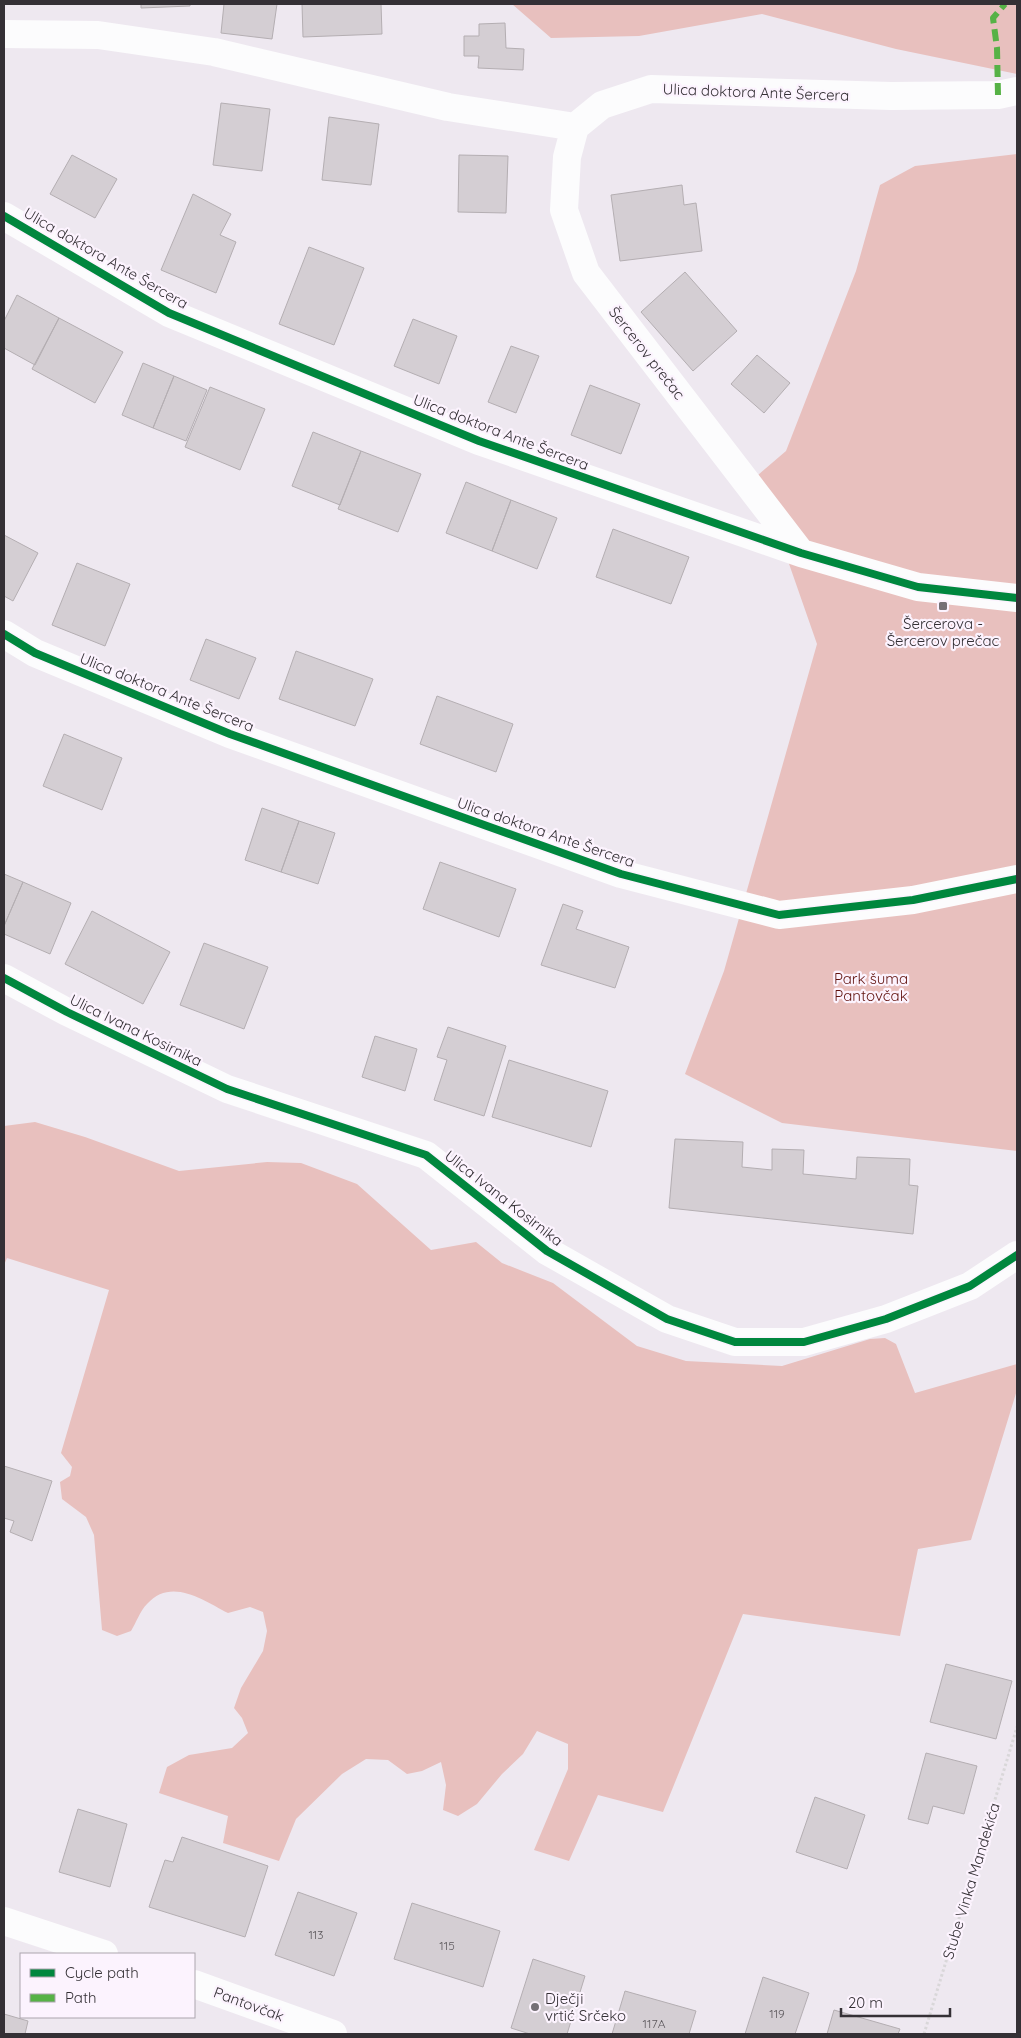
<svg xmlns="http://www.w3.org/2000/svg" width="1021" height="2038" viewBox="0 0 1021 2038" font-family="Quicksand,sans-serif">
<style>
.forest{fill:#e8c0be}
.building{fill:#d4ced3;stroke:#b4aeb2}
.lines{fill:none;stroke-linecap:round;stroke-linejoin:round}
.path{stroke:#d9d7d9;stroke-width:3;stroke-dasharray:2.5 2.5;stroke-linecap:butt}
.minor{stroke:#fcfcfd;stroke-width:28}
.major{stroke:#fcfcfd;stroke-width:28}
.quiet{stroke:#56b246;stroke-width:6;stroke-dasharray:12 6;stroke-linecap:butt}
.cycleway-casing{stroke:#fcf3fe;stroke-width:11}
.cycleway{stroke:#00873e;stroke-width:8}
.poi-dot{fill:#757076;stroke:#fcf3fe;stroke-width:2}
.labels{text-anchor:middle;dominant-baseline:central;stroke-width:4.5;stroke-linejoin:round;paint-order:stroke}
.number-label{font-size:12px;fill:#5c585c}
.street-label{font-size:15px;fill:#343035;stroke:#fcf3fe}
.poi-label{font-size:15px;fill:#343035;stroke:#fcf3fe}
.park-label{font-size:15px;fill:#60110d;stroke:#fcf3fe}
</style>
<rect width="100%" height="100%" fill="#eee8f0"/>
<path class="forest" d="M 512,4 L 1017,4 L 1017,74 L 896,49 L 762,14 L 639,36 L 551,38 Z
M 1017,154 L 1017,1151 L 782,1123 L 685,1074 L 724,971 L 817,644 L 758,475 L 786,451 L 856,271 L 880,185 L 915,166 Z
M 35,1122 L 85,1137 L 179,1171 L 267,1162 L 301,1163 L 357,1184 L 431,1250 L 476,1242 L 502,1263 L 553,1283 L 637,1346 L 686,1361 L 782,1366 L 870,1339 L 885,1338 L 896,1344 L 915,1393 L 1017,1364 L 1017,1390 L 971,1540 L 918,1549 L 900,1636 L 743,1614 L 663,1812 L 598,1795 L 569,1861 L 534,1850 L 568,1769 L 568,1744 L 537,1731 L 523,1754 L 502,1774 L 477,1804 L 458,1816 L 443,1810 L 446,1785 L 441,1762 L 422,1771 L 407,1774 L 388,1760 L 366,1759 L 342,1774 L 296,1819 L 279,1861 L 223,1843 L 228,1816 L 159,1793 L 167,1767 L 189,1755 L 232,1748 L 248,1733 L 242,1718 L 234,1708 L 241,1688 L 263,1651 L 267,1631 L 263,1612 L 250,1607 L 228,1613 C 203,1600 171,1577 147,1604 C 140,1611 136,1623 131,1631 L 117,1636 L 102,1630 L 94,1535 L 86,1517 L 62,1499 L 60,1482 L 70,1476 L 72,1467 L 61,1453 L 109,1290 L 7,1258 L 4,1265 L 4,1126 Z"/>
<path class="building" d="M 141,4 L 190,4 L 190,6 L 141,8 Z
M 224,4 L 277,4 L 272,39 L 221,33 Z
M 302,4 L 381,4 L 382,34 L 303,37 Z
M 505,23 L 506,48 L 524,49 L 523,70 L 478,68 L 479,56 L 464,56 L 464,36 L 479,36 L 479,24 Z
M 221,103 L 270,109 L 262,171 L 213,165 Z
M 329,117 L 379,124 L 371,185 L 322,180 Z
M 72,155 L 117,179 L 95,218 L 50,194 Z
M 459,155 L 508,156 L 506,213 L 458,212 Z
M 682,185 L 684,205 L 696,203 L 702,251 L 620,261 L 611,195 Z
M 193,194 L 231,214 L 220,235 L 236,242 L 216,293 L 161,270 Z
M 309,247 L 364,268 L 334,345 L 279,324 Z
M 685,272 L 737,331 L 693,371 L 641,312 Z
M 17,295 L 59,318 L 35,365 L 4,348 L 4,321 Z
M 59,318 L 123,352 L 95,403 L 32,369 Z
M 413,319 L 457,336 L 439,384 L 394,366 Z
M 511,346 L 539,356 L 516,413 L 488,402 Z
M 757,355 L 790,383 L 764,413 L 731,384 Z
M 143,363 L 174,376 L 153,428 L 122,415 Z
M 174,376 L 207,390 L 186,441 L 153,428 Z
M 590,385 L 640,404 L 621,454 L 571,435 Z
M 210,387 L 265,409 L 240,470 L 185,447 Z
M 313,432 L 361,451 L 340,505 L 292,486 Z
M 361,451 L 421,474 L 398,532 L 338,509 Z
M 466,482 L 511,500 L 492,551 L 446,533 Z
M 511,500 L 557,518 L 537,569 L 492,551 Z
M 613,529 L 689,557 L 671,604 L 596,577 Z
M 4,535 L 38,553 L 13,601 L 4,596 Z
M 77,563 L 130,584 L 105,646 L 52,625 Z
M 206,639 L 256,658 L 239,699 L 190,680 Z
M 296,651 L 373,679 L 355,726 L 279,699 Z
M 437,696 L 513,724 L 496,772 L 420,744 Z
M 64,734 L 122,758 L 102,810 L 43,786 Z
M 262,808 L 299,821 L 281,872 L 245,860 Z
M 299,821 L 335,833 L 318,884 L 281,872 Z
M 440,862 L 516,889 L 499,937 L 423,909 Z
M 4,874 L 23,882 L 4,926 Z
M 23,882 L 71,903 L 50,954 L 4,934 L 4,926 Z
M 563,904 L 583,911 L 576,929 L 629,947 L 615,988 L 541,965 Z
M 92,911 L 170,952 L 143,1004 L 65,964 Z
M 204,943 L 268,967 L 244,1029 L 180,1005 Z
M 448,1027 L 506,1046 L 484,1116 L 434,1100 L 447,1060 L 437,1057 Z
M 375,1036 L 417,1049 L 405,1091 L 362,1077 Z
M 509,1060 L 608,1091 L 591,1147 L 492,1117 Z
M 675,1139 L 743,1142 L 742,1167 L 772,1170 L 772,1149 L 804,1150 L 803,1174 L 856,1179 L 857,1157 L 910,1159 L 909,1185 L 918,1186 L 913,1234 L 669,1208 Z
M 4,1466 L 52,1481 L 32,1541 L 10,1532 L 14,1521 L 4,1518 Z
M 946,1664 L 1012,1681 L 996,1739 L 930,1722 Z
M 926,1753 L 977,1766 L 964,1814 L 933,1806 L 928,1824 L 908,1819 Z
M 815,1797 L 865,1815 L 847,1869 L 796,1852 Z
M 78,1809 L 127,1824 L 110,1887 L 59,1872 Z
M 182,1837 L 268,1866 L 245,1937 L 149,1907 L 165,1860 L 173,1862 Z
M 298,1892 L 357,1913 L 334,1976 L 275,1955 Z
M 412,1903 L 500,1931 L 483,1987 L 394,1959 Z
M 533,1959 L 585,1976 L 567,2034 L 530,2034 L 511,2028 Z
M 763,1977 L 809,1993 L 795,2034 L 745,2034 Z
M 625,1991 L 696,2011 L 689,2034 L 612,2034 Z
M 834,2010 L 900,2029 L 898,2034 L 827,2034 Z
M 4,2014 L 28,2021 L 25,2034 L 4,2034 Z"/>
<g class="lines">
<path class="path" d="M 924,2034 L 1017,1727"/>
<path class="minor" d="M 4,34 L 98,35 L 214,52 L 448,107 L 575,127 L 602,105 L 651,89 L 891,96 L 998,95 L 1017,91
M 575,127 L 567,157 L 564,210 L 586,273 L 801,553
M 4,216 L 169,313 L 479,441 L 801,553 L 918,587 L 1017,598
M 4,634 L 35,653 L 230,734 L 621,874 L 779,915 L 913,900 L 1017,879
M 4,978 L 67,1012 L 227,1089 L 426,1155 L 547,1251 L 667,1319 L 735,1342 L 804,1342 L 886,1319 L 970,1286 L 1017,1255"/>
<path class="major" d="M 4,1921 L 104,1954
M 194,1984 L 333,2034"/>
<path class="quiet" d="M 998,95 L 997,48 L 993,18 L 1005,4"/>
<g class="cycleway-casing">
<path id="cycleway" d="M 4,216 L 169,313 L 479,441 L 801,553 L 918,587 L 1017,598
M 4,634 L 35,653 L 230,734 L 621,874 L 779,915 L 913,900 L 1017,879
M 4,978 L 67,1012 L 227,1089 L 426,1155 L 547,1251 L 667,1319 L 735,1342 L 804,1342 L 886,1319 L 970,1286 L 1017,1255"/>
</g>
<use href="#cycleway" class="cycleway"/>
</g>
<g class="poi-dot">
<rect x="938" y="601" width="10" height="10" rx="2.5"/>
<circle cx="535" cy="2007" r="5"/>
</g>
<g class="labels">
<g class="number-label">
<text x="316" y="1934">113</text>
<text x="447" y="1945">115</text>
<text x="777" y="2013">119</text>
<text x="654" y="2023">117A</text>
</g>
<g class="street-label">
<text transform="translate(756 92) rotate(2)">Ulica doktora Ante Šercera</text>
<text transform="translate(106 258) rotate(30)">Ulica doktora Ante Šercera</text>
<text transform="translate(647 353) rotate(52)">Šercerov prečac</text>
<text transform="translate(501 432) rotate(21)">Ulica doktora Ante Šercera</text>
<text transform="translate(167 692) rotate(22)">Ulica doktora Ante Šercera</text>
<text transform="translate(546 832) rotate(19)">Ulica doktora Ante Šercera</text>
<text transform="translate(136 1030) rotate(26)">Ulica Ivana Kosirnika</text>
<text transform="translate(504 1198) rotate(38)">Ulica Ivana Kosirnika</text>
<text transform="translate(971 1881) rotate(-73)">Stube Vinka Mandekića</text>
<text transform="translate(249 2004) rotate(20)">Pantovčak</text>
</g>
<g class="poi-label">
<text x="943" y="623">Šercerova -<tspan x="943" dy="17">Šercerov prečac</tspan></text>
<text x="545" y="1998" text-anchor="start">Dječji<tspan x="545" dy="17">vrtić Srčeko</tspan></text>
</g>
<g class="park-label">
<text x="871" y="978">Park šuma<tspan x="871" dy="17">Pantovčak</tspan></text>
</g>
</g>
<rect width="1021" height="2038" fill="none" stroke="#343035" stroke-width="10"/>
<rect x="20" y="1953" width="175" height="65" fill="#fcf3fe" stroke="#aca5ae"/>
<rect x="30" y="1969" width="25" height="8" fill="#00873e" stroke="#aca5ae"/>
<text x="65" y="1978" font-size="15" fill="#343035">Cycle path</text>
<rect x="30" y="1994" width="25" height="8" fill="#56b246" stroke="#aca5ae"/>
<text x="65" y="2003" font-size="15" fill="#343035">Path</text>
<path d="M841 2008v8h109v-8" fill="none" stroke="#343035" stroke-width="2.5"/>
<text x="848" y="2008" font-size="15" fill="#343035" stroke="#fcf3fe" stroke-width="4" paint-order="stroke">20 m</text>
</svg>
